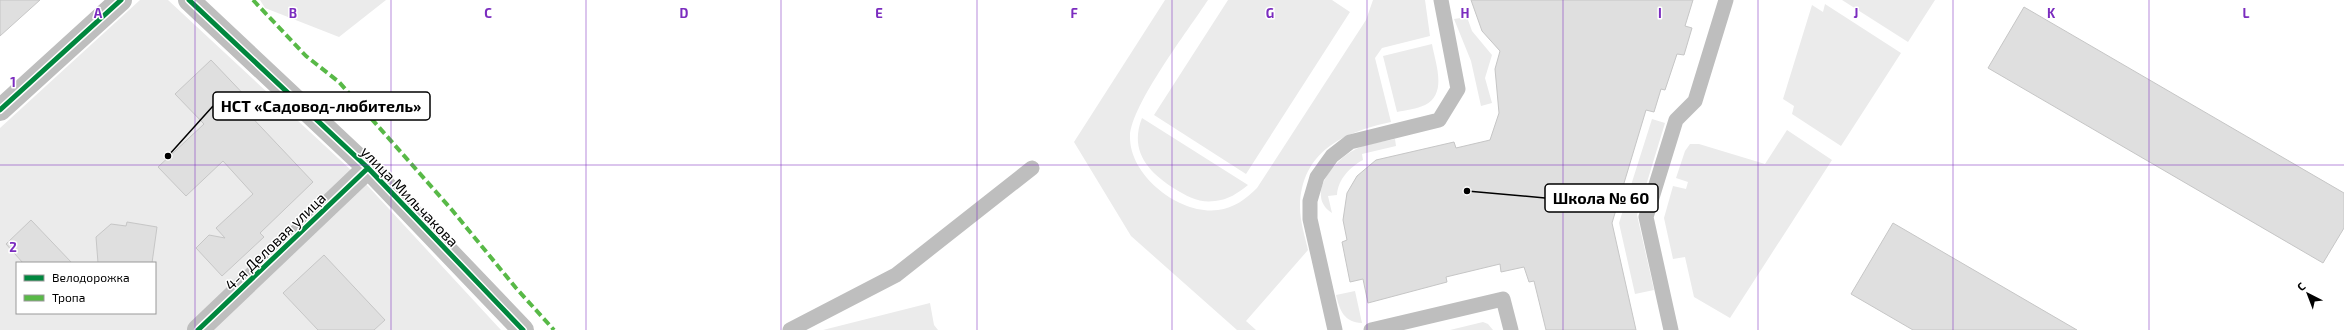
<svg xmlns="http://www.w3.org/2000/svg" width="2344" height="330" viewBox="0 0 2344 330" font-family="'Exo 2',sans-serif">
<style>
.green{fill:#ebebeb;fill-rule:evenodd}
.building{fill:#dfdfdf;stroke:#c6c6c6}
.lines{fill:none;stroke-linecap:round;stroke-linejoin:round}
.service{stroke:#bebebe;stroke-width:15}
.minor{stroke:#bebebe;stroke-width:22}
.tertiary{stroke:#bebebe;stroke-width:22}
.quiet{stroke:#58b947;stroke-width:4;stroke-dasharray:8 4;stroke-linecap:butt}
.cycleway-casing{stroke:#fff;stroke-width:8}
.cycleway{stroke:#00873e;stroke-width:5}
.grid{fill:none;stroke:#7b2cbf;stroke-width:1;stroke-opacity:0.55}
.labels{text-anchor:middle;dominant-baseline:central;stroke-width:3;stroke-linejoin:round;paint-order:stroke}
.street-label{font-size:15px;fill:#000;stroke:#fff}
.grid-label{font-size:13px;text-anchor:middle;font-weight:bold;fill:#7b2cbf;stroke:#fff;stroke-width:3;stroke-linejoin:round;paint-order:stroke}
.leader{fill:none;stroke:#000;stroke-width:1.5}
.callout-dot{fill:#000;stroke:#fff;stroke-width:1.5}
.callout{fill:#fff;stroke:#000;stroke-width:1.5}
.callout-label{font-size:16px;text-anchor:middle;font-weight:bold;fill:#000}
</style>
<rect width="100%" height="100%" fill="#fff"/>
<path class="green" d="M 140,0 L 168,0 L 366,184 L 501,330 L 0,330 L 0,128 ZM 17,263 L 155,263 L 155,313 L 17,313 Z
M 260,0 L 386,0 L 339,37 L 265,8 Z
M 1165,0 L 1208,0 C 1189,29 1131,105 1130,136 C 1129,176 1180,215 1218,210 C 1234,208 1246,199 1257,188 L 1366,20 L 1373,0 L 1425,0 L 1430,36 L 1382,48 L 1375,58 L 1391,122 C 1344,132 1301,151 1300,207 C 1300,222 1305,236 1308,250 L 1246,321 L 1256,330 L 1237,330 L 1131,236 L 1074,142 Z
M 1228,0 L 1332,0 L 1350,12 L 1246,174 L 1154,115 Z
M 1842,0 L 1935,0 L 1908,42 Z
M 1825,4 L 1901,53 L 1841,146 L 1792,114 L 1794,106 L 1783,99 L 1812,5 L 1823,12 Z
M 1467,17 L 1472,31 L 1492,55 L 1485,78 L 1492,103 L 1481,106 L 1471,61 L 1454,19 Z
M 1432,44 C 1435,62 1448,94 1425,105 C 1417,109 1406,110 1397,112 L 1383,56 Z
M 1142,118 L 1248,185 C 1238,193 1228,200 1215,201 C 1199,203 1188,197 1175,189 C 1148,172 1129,151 1142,118 Z
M 1652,119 L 1665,123 L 1637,215 L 1654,290 L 1635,294 L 1619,223 Z
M 1787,130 L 1832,160 L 1730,318 L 1694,297 L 1685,257 L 1673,259 L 1664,218 L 1673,186 L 1686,189 L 1688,182 L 1676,178 L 1685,151 L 1690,144 L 1699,144 L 1765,164 Z
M 1395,139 L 1396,146 L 1362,154 L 1363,160 C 1350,167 1338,179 1337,195 L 1328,196 L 1332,213 C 1304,195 1335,159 1356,149 C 1368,143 1382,142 1395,139 Z
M 1355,291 L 1362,323 C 1344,322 1340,311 1336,295 Z
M 930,303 L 934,325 L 938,330 L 823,330 Z
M 1483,322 L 1488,324 L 1493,330 L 1450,330 Z"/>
<path class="building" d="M 0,0 L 40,0 L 0,36 Z
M 1471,0 L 1693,0 L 1685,26 L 1692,28 L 1684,55 L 1677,54 L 1665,90 L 1661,89 L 1654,112 L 1646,110 L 1612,223 L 1636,330 L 1546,330 L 1534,281 L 1529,282 L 1524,267 L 1501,272 L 1500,264 L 1446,277 L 1447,282 L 1368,303 L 1363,279 L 1350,282 L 1342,242 L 1347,240 L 1343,220 L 1347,193 L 1357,176 L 1376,160 L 1454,142 L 1456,148 L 1490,140 L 1499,113 L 1495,69 L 1500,51 L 1482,31 Z
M 2024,7 L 2344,193 L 2344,228 L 2323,263 L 1988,68 Z
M 211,60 L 251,102 L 244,109 L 313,182 L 260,233 L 264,237 L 222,276 L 196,248 L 209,235 L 225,238 L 216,228 L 253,194 L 223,161 L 186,196 L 158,167 L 204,124 L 175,94 Z
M 31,220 L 72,263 L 23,263 L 6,244 Z
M 127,222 L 157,227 L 152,263 L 98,263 L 96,237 L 111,224 L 126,226 Z
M 1893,223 L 2077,330 L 1913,330 L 1851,294 Z
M 324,255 L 385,320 L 374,330 L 318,330 L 283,293 Z"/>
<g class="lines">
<path class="service" d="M 790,330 L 896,275 L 1032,168
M 1335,330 L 1310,219 L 1310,201 L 1317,177 L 1332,156 L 1350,142 L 1439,120 L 1458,89 L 1441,0
M 1371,330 L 1503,299 L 1511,330
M 1671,330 L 1646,217 L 1676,120 L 1695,101 L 1726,0"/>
<path class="minor" d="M 198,330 L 368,168"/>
<path class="tertiary" d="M 189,0 L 368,168 L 523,330
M 0,110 L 121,0"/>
<path class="quiet" d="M 253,0 L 306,56 L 339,82 L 452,210 L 516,288 L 554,330"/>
<g class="cycleway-casing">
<path id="cycleway" d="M 189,0 L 368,168 L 523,330
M 0,110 L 121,0
M 198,330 L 368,168"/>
</g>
<use href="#cycleway" class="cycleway"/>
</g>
<path class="grid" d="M 195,0 L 195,330M 391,0 L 391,330M 586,0 L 586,330M 781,0 L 781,330M 977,0 L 977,330M 1172,0 L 1172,330M 1367,0 L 1367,330M 1563,0 L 1563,330M 1758,0 L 1758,330M 1953,0 L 1953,330M 2149,0 L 2149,330M 0,165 L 2344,165"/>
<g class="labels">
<g class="street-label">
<text transform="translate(410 196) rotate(46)">улица Мильчакова</text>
<text transform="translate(275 241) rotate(-44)">4-я Деловая улица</text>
</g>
</g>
<g class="grid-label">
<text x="98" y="18">A</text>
<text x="293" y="18">B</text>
<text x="488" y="18">C</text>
<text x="684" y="18">D</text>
<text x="879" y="18">E</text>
<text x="1074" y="18">F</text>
<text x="1270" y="18">G</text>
<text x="1465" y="18">H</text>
<text x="1660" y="18">I</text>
<text x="1856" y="18">J</text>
<text x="2051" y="18">K</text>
<text x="2246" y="18">L</text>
<text x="13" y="87">1</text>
<text x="13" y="252">2</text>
</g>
<path class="leader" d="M168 156L213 106M1467 191L1545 198"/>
<g class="callout-dot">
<circle cx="168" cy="156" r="4"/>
<circle cx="1467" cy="191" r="4"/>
</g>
<g class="callout">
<rect x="213" y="92" width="217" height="28" rx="4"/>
<rect x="1545" y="184" width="113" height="28" rx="4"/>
</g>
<g class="callout-label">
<text x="321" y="112">НСТ «Садовод-любитель»</text>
<text x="1601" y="204">Школа № 60</text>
</g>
<rect x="16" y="262" width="140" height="52" fill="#ffffff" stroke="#999999"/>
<rect x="24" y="275" width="20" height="6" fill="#00873e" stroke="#999999"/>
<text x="52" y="282" font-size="12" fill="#000000">Велодорожка</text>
<rect x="24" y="295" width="20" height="6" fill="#58b947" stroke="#999999"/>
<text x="52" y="302" font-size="12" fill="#000000">Тропа</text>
<g transform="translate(2308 294) rotate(318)" stroke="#ffffff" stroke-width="3" paint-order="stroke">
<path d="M0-3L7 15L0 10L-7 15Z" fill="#000000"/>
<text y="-6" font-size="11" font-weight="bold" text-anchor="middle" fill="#000000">С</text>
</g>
</svg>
